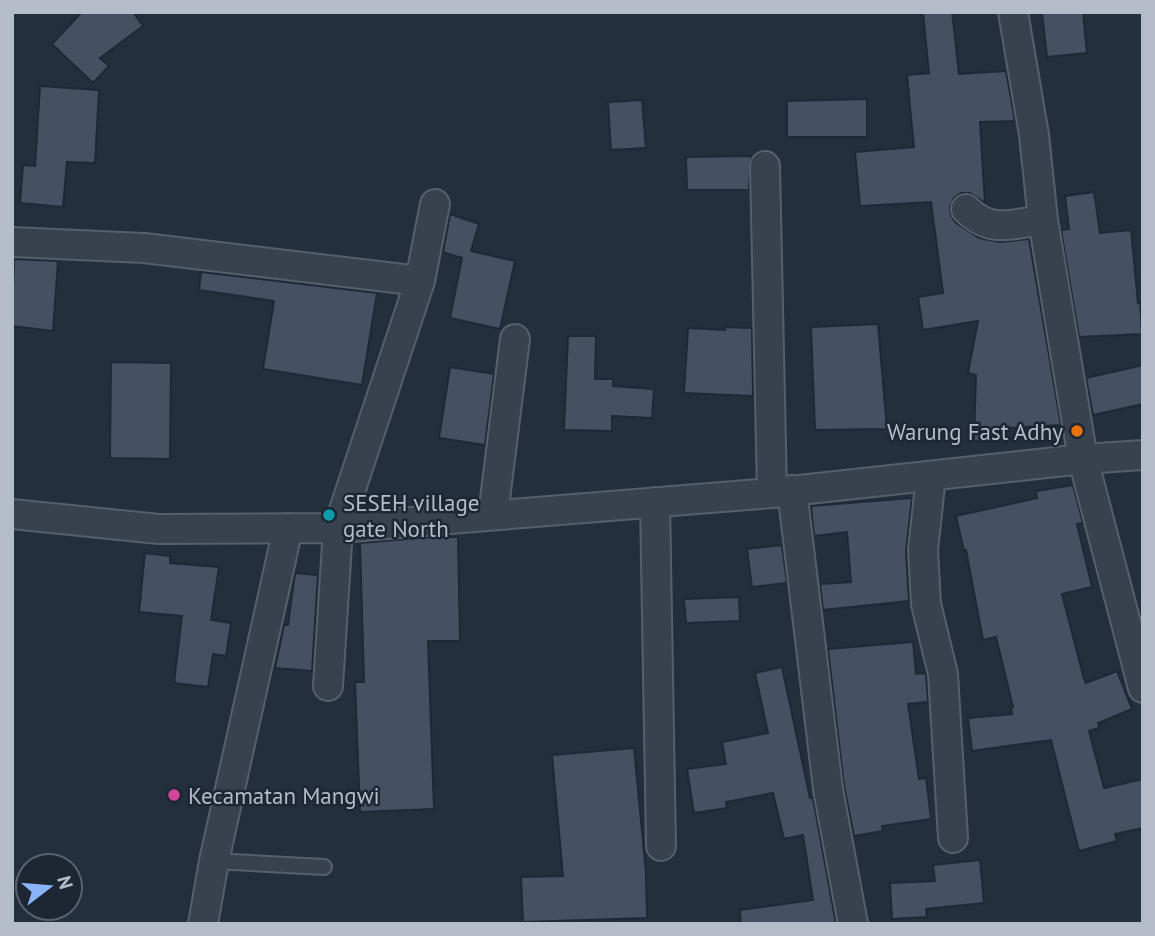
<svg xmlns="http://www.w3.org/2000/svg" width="1155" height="936" viewBox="0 0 1155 936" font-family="'PT Sans',sans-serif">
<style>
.building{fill:#455162;stroke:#1f2835;stroke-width:2}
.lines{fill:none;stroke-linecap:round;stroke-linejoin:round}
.service-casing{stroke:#565f6c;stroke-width:18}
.minor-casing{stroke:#565f6c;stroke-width:32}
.service{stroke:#38414e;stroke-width:14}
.minor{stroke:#38414e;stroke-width:28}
.food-dot{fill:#e8710a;stroke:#1d2633;stroke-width:2.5}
.culture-dot{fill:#0f9aa8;stroke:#1d2633;stroke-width:2.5}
.hotel-dot{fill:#d1479c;stroke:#1d2633;stroke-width:2.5}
.labels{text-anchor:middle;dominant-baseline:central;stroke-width:5;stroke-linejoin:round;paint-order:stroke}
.poi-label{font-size:23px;fill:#b4bcc9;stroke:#1d2633;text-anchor:start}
</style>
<rect width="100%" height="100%" fill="#242f3e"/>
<path class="building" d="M 82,12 L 133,12 L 143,26 L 100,58 L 109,66 L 93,83 L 52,44 Z
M 923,12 L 952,12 L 959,74 L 1006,71 L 1015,121 L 980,122 L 985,203 L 970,193 L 961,193 L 954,198 L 950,207 L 951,215 L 955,222 L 979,238 L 1000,242 L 1029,239 L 1061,425 L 1007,428 L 1007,442 L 974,441 L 976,375 L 968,373 L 978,321 L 923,330 L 918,297 L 943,293 L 931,202 L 860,206 L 855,152 L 914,147 L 907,75 L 929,73 Z
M 1083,12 L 1087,53 L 1047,57 L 1042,13 Z
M 40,86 L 99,90 L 95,163 L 67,162 L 63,207 L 20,203 L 23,165 L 35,166 Z
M 867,99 L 867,137 L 787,137 L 787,101 Z
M 642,100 L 646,148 L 611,150 L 608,102 Z
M 751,156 L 749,190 L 687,190 L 686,157 Z
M 1094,192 L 1100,233 L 1131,230 L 1138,303 L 1140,302 L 1142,334 L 1079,337 L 1061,230 L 1069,229 L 1065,196 Z
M 450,214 L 479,224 L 471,251 L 515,261 L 500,329 L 450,318 L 462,258 L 443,252 Z
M 14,259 L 58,261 L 53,331 L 12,326 Z
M 201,272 L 377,293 L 362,385 L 263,369 L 274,301 L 199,290 Z
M 878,324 L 887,429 L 815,430 L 811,327 Z
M 725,327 L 752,328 L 753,396 L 684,393 L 688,328 L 725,330 Z
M 568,336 L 596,336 L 595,379 L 613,379 L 613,386 L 654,389 L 652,418 L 612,416 L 612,431 L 564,430 Z
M 111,362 L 171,363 L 170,459 L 110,458 Z
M 1143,365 L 1143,404 L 1093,415 L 1086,378 Z
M 450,367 L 494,374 L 485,445 L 439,438 Z
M 1073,485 L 1083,523 L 1077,524 L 1092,587 L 1062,594 L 1084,679 L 1086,683 L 1117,671 L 1132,709 L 1098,723 L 1099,728 L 1089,731 L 1104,788 L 1143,779 L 1143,828 L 1115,834 L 1117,841 L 1079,851 L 1051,740 L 972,751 L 968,718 L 1012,714 L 1011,707 L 1013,707 L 996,637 L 983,640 L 966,550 L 964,551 L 956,516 L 1037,498 L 1036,491 Z
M 912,498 L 906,551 L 909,601 L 823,610 L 820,584 L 851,582 L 847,532 L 814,536 L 811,506 Z
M 430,537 L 458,537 L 460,641 L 428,641 L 434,809 L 360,812 L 355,682 L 364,682 L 360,543 Z
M 782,545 L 787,583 L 752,587 L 747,549 Z
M 145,553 L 170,556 L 170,563 L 219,567 L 211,620 L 231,623 L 226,656 L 213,654 L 208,687 L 174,683 L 182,616 L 139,612 Z
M 295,573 L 318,575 L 312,671 L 275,668 L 284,625 L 288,625 Z
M 739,597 L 740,621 L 686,623 L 684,599 Z
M 913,642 L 916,674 L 926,673 L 928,702 L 908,704 L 919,779 L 926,778 L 931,819 L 882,826 L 883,831 L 854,836 L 844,786 L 828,649 Z
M 782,667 L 810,798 L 813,798 L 836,924 L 741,924 L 740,910 L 813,900 L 803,835 L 784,839 L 773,793 L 726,802 L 727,808 L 694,813 L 687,769 L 726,764 L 722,742 L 768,733 L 755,673 Z
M 634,748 L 646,873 L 647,918 L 523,922 L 521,877 L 563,876 L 552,755 Z
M 980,860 L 984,903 L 926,909 L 927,917 L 892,919 L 890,883 L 935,881 L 933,865 Z"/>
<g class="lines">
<g class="service-casing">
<path id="service" d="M 214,861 L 324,867"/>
</g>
<g class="minor-casing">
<path id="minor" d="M 1013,12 L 1034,135 L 1043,220 L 1083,459 L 1143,688
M 765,166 L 772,493
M 966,209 C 991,234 1011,224 1043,220
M 12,242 L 144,248 L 420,281
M 931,476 L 923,550 L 926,604 L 943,674 L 953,838
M 792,490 L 828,789 L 853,924
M 655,502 L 661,846
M 12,514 L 159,529 L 338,528 L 772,493 L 1083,459 L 1143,455
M 493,515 L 515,339
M 328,686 L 338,528 L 420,281 L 435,204
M 203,924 L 214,861 L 288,528"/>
</g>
<use href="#service" class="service"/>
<use href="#minor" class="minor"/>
</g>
<circle class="food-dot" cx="1077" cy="431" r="7"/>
<circle class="culture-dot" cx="329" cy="515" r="7"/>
<circle class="hotel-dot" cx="174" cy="795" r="7"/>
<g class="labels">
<g class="poi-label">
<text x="1063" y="431" text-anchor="end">Warung Fast Adhy</text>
<text x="343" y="502">SESEH village<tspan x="343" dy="26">gate North</tspan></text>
<text x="188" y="795">Kecamatan Mangwi</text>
</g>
</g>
<rect width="1155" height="936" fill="none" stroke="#b4bcc9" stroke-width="28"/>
<g transform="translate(49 887) rotate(74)"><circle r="33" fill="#1d2633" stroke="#59626f" stroke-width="2"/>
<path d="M0-5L12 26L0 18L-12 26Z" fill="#8ab4f8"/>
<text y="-10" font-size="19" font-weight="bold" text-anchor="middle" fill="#b4bcc9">N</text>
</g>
</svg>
